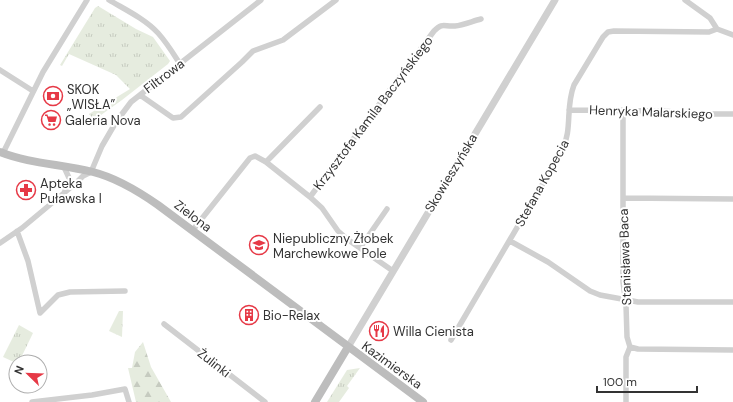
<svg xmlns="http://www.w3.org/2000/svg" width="733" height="402" viewBox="0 0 733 402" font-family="'DM Sans',sans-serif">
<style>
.grass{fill:url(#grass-tufts)}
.forest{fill:url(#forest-firs)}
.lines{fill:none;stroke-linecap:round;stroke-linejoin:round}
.minor{stroke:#d0d0d0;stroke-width:5.5}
.tertiary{stroke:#d0d0d0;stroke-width:7}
.secondary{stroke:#bdbdbd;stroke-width:8}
.labels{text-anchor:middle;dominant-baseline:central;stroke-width:4;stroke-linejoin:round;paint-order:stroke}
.street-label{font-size:13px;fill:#333;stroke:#fff}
.poi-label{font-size:13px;fill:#333;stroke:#fff;text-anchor:start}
</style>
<defs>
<pattern id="grass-tufts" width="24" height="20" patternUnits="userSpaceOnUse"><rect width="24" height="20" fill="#e6ecdf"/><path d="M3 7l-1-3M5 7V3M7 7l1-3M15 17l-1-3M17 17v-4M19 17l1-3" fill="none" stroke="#c6cbc0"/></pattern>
<pattern id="forest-firs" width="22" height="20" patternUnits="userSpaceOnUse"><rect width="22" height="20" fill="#e6ecdf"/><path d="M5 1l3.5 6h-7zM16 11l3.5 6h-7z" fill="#c6cbc0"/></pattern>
</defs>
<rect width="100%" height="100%" fill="#fff"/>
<path class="grass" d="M 98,6 L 136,29 L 153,37 L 170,61 L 168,64 L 122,100 L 94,120 L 89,114 L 130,89 L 116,75 L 69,54 L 62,66 L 60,65 L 95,8 Z
M 119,311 L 123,311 L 122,337 L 109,331 Z
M 19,325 L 33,333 L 19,362 L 16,362 L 16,363 L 3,357 Z
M 360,368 L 347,386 L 349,388 L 339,402 L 327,402 L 347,370 Z"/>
<path class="forest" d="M 143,342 L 151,367 L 171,402 L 136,402 L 128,368 L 132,368 L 135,352 Z"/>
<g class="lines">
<path class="minor" d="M 109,0 C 126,10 145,19 158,33 C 167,43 173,53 180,64
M 685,0 L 710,18 L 717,29 L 733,35
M 0,70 L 33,91
M 140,95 L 173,118 L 181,117 L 242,62 L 253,51 L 283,40 L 336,0
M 569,110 L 663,111 L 697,114 L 733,114
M 623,110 L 623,282 L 626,305 L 627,337 L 630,347 L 626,357 L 626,402
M 3,153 L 43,72 L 87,0
M 266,162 L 320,107
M 64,167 L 70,180 L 65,190
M 310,197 L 434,31 C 443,22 444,27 455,26 C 463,25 473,21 481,19
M 623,198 L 733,199
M 17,231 L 28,261 L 40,313 L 58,295 L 70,292 L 125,291
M 192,231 L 250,158 L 255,156 L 266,162 L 310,197 L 322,208 L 338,231 L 347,239 L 393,271
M 510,241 L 548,262 L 590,291 L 600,295 L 638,302 L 733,302
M 0,243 L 22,228 L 76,183 L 83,176 L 91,172 L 102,146 L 116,122 L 131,102 L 261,0
M 360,248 L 387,209
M 164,324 L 265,402
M 451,340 L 562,151 C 573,128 565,108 574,85 L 603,37 L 608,32 L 614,31 L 709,32 L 717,29
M 630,347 L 638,349 L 733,350
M 32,402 L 92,395 L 125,389 L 129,402"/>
<path class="tertiary" d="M 348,347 L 555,0"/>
<path class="secondary" d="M 0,152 C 30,164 62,164 93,172 C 117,178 138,191 158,205 L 423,402
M 315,402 L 348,347"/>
</g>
<defs>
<g id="bank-ring" transform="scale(1)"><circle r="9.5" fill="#fff" stroke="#e63946" stroke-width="1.5"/><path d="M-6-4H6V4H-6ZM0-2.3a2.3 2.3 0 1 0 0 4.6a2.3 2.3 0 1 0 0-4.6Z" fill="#e63946"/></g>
<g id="supermarket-ring" transform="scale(1)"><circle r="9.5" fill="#fff" stroke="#e63946" stroke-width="1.5"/><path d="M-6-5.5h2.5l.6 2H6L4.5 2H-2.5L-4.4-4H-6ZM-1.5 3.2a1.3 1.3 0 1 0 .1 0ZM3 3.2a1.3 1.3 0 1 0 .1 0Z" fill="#e63946"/></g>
<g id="pharmacy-ring" transform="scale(1)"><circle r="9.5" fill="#fff" stroke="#e63946" stroke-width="1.5"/><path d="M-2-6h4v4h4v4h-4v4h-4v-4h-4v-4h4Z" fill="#e63946"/></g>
<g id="school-ring" transform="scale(1)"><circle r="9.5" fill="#fff" stroke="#e63946" stroke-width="1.5"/><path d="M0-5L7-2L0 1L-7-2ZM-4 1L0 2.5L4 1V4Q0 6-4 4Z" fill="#e63946"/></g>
<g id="building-ring" transform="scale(1)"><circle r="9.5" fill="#fff" stroke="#e63946" stroke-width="1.5"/><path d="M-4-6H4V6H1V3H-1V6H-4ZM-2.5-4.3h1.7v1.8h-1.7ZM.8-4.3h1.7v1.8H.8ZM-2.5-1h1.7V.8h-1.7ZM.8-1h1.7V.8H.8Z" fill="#e63946"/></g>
<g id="restaurant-ring" transform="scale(1)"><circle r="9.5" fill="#fff" stroke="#e63946" stroke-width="1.5"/><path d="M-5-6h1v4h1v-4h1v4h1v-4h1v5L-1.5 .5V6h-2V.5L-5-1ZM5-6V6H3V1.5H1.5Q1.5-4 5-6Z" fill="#e63946"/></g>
</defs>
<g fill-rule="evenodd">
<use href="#bank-ring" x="53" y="96"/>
<use href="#supermarket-ring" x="51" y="120"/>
<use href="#pharmacy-ring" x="26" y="190"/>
<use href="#school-ring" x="259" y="245"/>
<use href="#building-ring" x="249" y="315"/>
<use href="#restaurant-ring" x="379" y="331"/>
</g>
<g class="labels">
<g class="street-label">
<text transform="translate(164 76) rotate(-37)">Filtrowa</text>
<text transform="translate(651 112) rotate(2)">Henryka Malarskiego</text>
<text transform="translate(373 113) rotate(-53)">Krzysztofa Kamila Baczyńskiego</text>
<text transform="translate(451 173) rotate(-59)">Skowieszyńska</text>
<text transform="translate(542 183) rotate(-61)">Stefana Kopecia</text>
<text transform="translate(193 216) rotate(37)">Zielona</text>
<text transform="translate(625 257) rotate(-92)">Stanisława Baca</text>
<text transform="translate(214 363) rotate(38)">Żulinki</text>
<text transform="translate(392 365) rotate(36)">Kazimierska</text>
</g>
<g class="poi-label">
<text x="67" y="89">SKOK<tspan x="67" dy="15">„WISŁA”</tspan></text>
<text x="65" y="120">Galeria Nova</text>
<text x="40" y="183">Apteka<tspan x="40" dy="15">Puławska I</tspan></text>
<text x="273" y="238">Niepubliczny Żłobek<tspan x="273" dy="15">Marchewkowe Pole</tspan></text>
<text x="263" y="315">Bio-Relax</text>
<text x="393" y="331">Willa Cienista</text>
</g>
</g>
<g transform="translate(28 374) rotate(293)"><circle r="19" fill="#ffffff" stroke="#adadad"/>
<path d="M0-3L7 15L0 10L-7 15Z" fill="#e63946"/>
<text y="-6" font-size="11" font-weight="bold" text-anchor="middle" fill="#333333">N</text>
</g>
<path d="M597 386v6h100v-6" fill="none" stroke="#333333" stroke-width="2"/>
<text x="603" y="386" font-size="12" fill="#333333" stroke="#ffffff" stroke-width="3" paint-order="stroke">100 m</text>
</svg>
